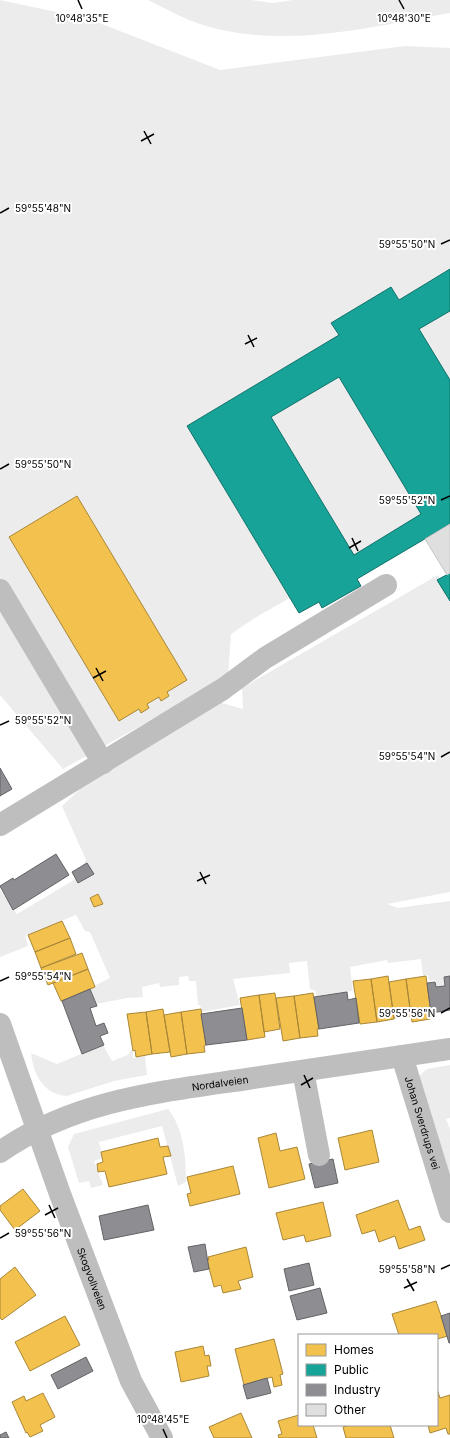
<svg xmlns="http://www.w3.org/2000/svg" width="450" height="1438" viewBox="0 0 450 1438" font-family="Inter,sans-serif">
<style>
.green{fill:#ececec}
.homes{fill:#f2c14e;stroke:#a98737}
.public{fill:#17a398;stroke:#10726a;fill-rule:evenodd}
.industry{fill:#8d8d92;stroke:#636366}
.building{fill:#dfdfdf;stroke:#c7c7c7}
.lines{fill:none;stroke-linecap:round;stroke-linejoin:round}
.minor{stroke:#bebebe;stroke-width:22}
.ticks{fill:none;stroke:#000;stroke-width:1.5}
.labels{text-anchor:middle;dominant-baseline:central;stroke-width:4;stroke-linejoin:round;paint-order:stroke}
.street-label{font-size:10px;fill:#000;stroke:#fff}
.ticks-label{font-size:10px;text-anchor:middle;fill:#000;stroke:#fff;stroke-width:4;stroke-linejoin:round;paint-order:stroke}
</style>
<rect width="100%" height="100%" fill="#fff"/>
<path class="green" d="M 0,0 L 89,19 L 220,70 L 405,46 L 450,48 L 450,507 L 258,616 L 231,634 L 228,677 L 63,769 L 0,695 Z
M 148,0 L 251,0 L 273,3 L 293,0 L 450,0 L 450,13 C 371,27 286,49 206,26 C 186,20 166,9 148,0 Z
M 438,575 L 450,595 L 450,892 L 387,904 L 398,908 L 450,901 L 450,977 L 444,978 L 445,987 L 436,987 L 435,980 L 429,981 L 428,975 L 423,976 L 421,959 L 388,963 L 387,960 L 350,967 L 353,991 L 316,996 L 316,991 L 310,989 L 307,961 L 289,963 L 290,973 L 233,979 L 240,1005 L 202,1012 L 200,1005 L 198,1005 L 196,981 L 189,981 L 188,976 L 179,977 L 179,985 L 160,987 L 159,983 L 142,987 L 143,997 L 127,998 L 96,1004 L 90,988 L 110,978 L 90,932 L 85,931 L 76,915 L 25,936 L 28,946 L 0,957 L 0,890 L 17,914 L 74,880 L 86,860 L 62,806 L 94,776 L 215,701 L 243,709 L 242,688 Z
M 103,1045 L 112,1061 L 128,1055 L 131,1050 L 133,1049 L 133,1058 L 145,1056 L 147,1075 L 114,1081 L 67,1096 C 44,1095 33,1074 31,1053 L 57,1064 Z
M 450,1065 L 450,1118 L 446,1119 L 450,1129 L 450,1180 L 420,1083 L 420,1075 L 427,1069 Z
M 168,1109 C 184,1129 186,1157 186,1182 L 178,1186 L 162,1126 L 99,1142 L 103,1158 L 94,1161 L 103,1185 L 91,1188 L 89,1181 L 79,1183 L 68,1147 L 74,1134 Z"/>
<path class="homes" d="M 77,496 L 187,680 L 167,692 L 169,696 L 161,701 L 159,697 L 147,704 L 149,708 L 141,713 L 139,709 L 119,721 L 9,537 Z
M 98,894 L 103,904 L 94,907 L 90,898 Z
M 62,921 L 70,938 L 35,952 L 28,935 Z
M 70,938 L 76,954 L 41,968 L 35,952 Z
M 82,953 L 88,969 L 48,985 L 41,968 Z
M 88,969 L 95,987 L 61,1001 L 53,983 Z
M 388,976 L 394,1019 L 377,1022 L 371,979 Z
M 426,976 L 431,1013 L 429,1013 L 430,1019 L 412,1022 L 406,979 Z
M 371,979 L 377,1022 L 360,1024 L 353,981 Z
M 406,979 L 411,1016 L 394,1018 L 389,982 Z
M 275,993 L 280,1029 L 264,1032 L 259,995 Z
M 313,993 L 319,1029 L 317,1029 L 318,1036 L 300,1038 L 294,996 Z
M 259,995 L 265,1037 L 247,1040 L 240,998 Z
M 294,996 L 300,1038 L 283,1041 L 276,998 Z
M 163,1009 L 170,1052 L 152,1054 L 146,1012 Z
M 201,1009 L 206,1045 L 204,1046 L 205,1052 L 187,1054 L 181,1012 Z
M 146,1012 L 152,1054 L 136,1057 L 135,1050 L 133,1051 L 127,1014 Z
M 181,1012 L 187,1054 L 171,1057 L 164,1015 Z
M 372,1130 L 379,1162 L 345,1170 L 338,1138 Z
M 276,1133 L 280,1151 L 297,1147 L 305,1179 L 269,1188 L 258,1138 Z
M 158,1138 L 160,1147 L 168,1146 L 171,1156 L 163,1157 L 167,1174 L 109,1187 L 105,1171 L 98,1172 L 97,1164 L 103,1162 L 101,1152 Z
M 233,1166 L 240,1194 L 190,1206 L 187,1194 L 191,1193 L 187,1177 Z
M 23,1189 L 40,1211 L 15,1230 L 0,1210 L 0,1206 Z
M 398,1200 L 409,1230 L 420,1226 L 425,1240 L 399,1249 L 395,1236 L 379,1242 L 375,1230 L 362,1234 L 356,1215 Z
M 323,1202 L 331,1236 L 306,1242 L 304,1235 L 283,1240 L 276,1213 Z
M 246,1247 L 253,1277 L 238,1281 L 241,1289 L 223,1293 L 221,1285 L 214,1287 L 207,1260 L 209,1260 L 208,1257 Z
M 15,1267 L 36,1295 L 2,1320 L 0,1318 L 0,1279 Z
M 436,1301 L 448,1336 L 437,1339 L 437,1335 L 399,1335 L 392,1314 Z
M 65,1316 L 80,1345 L 30,1371 L 15,1342 Z
M 274,1339 L 283,1374 L 280,1375 L 282,1385 L 274,1387 L 272,1377 L 244,1385 L 235,1349 Z
M 203,1346 L 205,1356 L 209,1355 L 211,1366 L 207,1366 L 209,1376 L 181,1382 L 175,1352 Z
M 437,1389 L 440,1398 L 450,1395 L 450,1434 L 448,1434 L 446,1428 L 430,1433 L 428,1425 L 437,1425 Z
M 43,1393 L 55,1417 L 40,1425 L 43,1431 L 30,1437 L 27,1432 L 26,1433 L 12,1402 L 24,1396 L 26,1401 Z
M 241,1413 L 252,1438 L 214,1438 L 209,1427 Z
M 299,1415 L 299,1425 L 313,1425 L 317,1438 L 279,1438 L 278,1435 L 282,1434 L 278,1421 Z
M 349,1425 L 390,1425 L 394,1438 L 346,1438 L 343,1427 Z"/>
<path class="public" d="M 450,269 L 450,311 L 419,329 L 450,380 L 450,524 L 357,579 L 361,586 L 322,608 L 319,602 L 299,613 L 187,426 L 339,335 L 331,323 L 391,287 L 399,300 ZM 339,377 L 421,514 L 354,555 L 271,417 Z
M 450,573 L 450,601 L 437,580 Z"/>
<path class="industry" d="M 0,768 L 12,789 L 0,796 Z
M 56,854 L 69,875 L 13,910 L 0,886 L 13,878 L 14,880 Z
M 87,863 L 94,874 L 78,883 L 72,872 Z
M 450,976 L 450,1010 L 431,1013 L 427,983 L 435,982 L 436,987 L 445,986 L 444,977 Z
M 90,989 L 97,1006 L 90,1008 L 96,1026 L 104,1023 L 108,1033 L 100,1036 L 104,1045 L 82,1054 L 62,1001 Z
M 347,992 L 348,1000 L 356,998 L 359,1023 L 319,1029 L 314,997 Z
M 242,1008 L 247,1040 L 206,1045 L 201,1014 Z
M 333,1159 L 338,1183 L 315,1188 L 309,1164 Z
M 148,1205 L 154,1230 L 104,1240 L 99,1216 Z
M 205,1244 L 209,1269 L 194,1272 L 188,1247 Z
M 309,1263 L 314,1285 L 289,1291 L 284,1269 Z
M 320,1288 L 327,1313 L 297,1320 L 290,1296 Z
M 450,1313 L 450,1343 L 449,1343 L 441,1316 Z
M 86,1357 L 93,1371 L 58,1389 L 51,1375 Z
M 267,1378 L 271,1393 L 247,1399 L 243,1385 Z
M 6,1432 L 9,1438 L 0,1438 L 0,1435 Z"/>
<path class="building" d="M 450,524 L 450,573 L 447,575 L 425,539 Z"/>
<g class="lines">
<g class="minor">
<path d="M 0,590 L 103,763"/>
<path d="M 0,825 L 223,689 L 265,658 L 386,585"/>
<path id="s1" d="M 0,1024 L 60,1194 L 131,1381 L 162,1438"/>
<path id="s2" d="M 402,1056 L 450,1212"/>
<path d="M 303,1071 L 319,1155"/>
<path id="s3" d="M 0,1152 C 75,1100 159,1092 247,1079 C 314,1069 382,1059 450,1049"/>
</g>
</g>
<path class="ticks" d="M 78,0 L 82,9M 399,0 L 404,9M 144,131 L 151,144M 141,141 L 154,134M 0,213 L 9,208M 441,244 L 450,240M 248,335 L 254,347M 245,344 L 257,338M 0,469 L 9,464M 441,500 L 450,496M 352,538 L 358,551M 349,548 L 361,541M 96,668 L 103,681M 93,678 L 106,671M 0,725 L 9,721M 441,757 L 450,752M 200,872 L 206,884M 197,881 L 210,875M 0,981 L 9,977M 441,1013 L 450,1008M 304,1075 L 310,1088M 301,1085 L 313,1078M 49,1205 L 55,1218M 45,1215 L 58,1208M 0,1238 L 9,1233M 441,1269 L 450,1265M 407,1279 L 414,1291M 404,1288 L 417,1282M 163,1429 L 167,1438"/>
<g class="labels">
<g class="street-label">
<text stroke="none"><textPath href="#s3" startOffset="233">Nordalveien</textPath></text>
<text stroke="none"><textPath href="#s2" startOffset="70">Johan Sverdrups vei</textPath></text>
<text stroke="none"><textPath href="#s1" startOffset="271">Skogvollveien</textPath></text>
</g>
</g>
<g class="ticks-label">
<text x="82" y="22">10°48'35"E</text>
<text x="404" y="22">10°48'30"E</text>
<text x="43" y="212">59°55'48"N</text>
<text x="407" y="248">59°55'50"N</text>
<text x="43" y="468">59°55'50"N</text>
<text x="407" y="504">59°55'52"N</text>
<text x="43" y="724">59°55'52"N</text>
<text x="407" y="760">59°55'54"N</text>
<text x="43" y="980">59°55'54"N</text>
<text x="407" y="1017">59°55'56"N</text>
<text x="43" y="1237">59°55'56"N</text>
<text x="407" y="1273">59°55'58"N</text>
<text x="163" y="1423">10°48'45"E</text>
</g>
<rect x="298" y="1334" width="140" height="92" fill="#ffffff" stroke="#999999"/>
<rect x="306" y="1344" width="20" height="12" fill="#f2c14e" stroke="#999999"/>
<text x="334" y="1354" font-size="12" fill="#000000">Homes</text>
<rect x="306" y="1364" width="20" height="12" fill="#17a398" stroke="#999999"/>
<text x="334" y="1374" font-size="12" fill="#000000">Public</text>
<rect x="306" y="1384" width="20" height="12" fill="#8d8d92" stroke="#999999"/>
<text x="334" y="1394" font-size="12" fill="#000000">Industry</text>
<rect x="306" y="1404" width="20" height="12" fill="#dfdfdf" stroke="#999999"/>
<text x="334" y="1414" font-size="12" fill="#000000">Other</text>
</svg>
